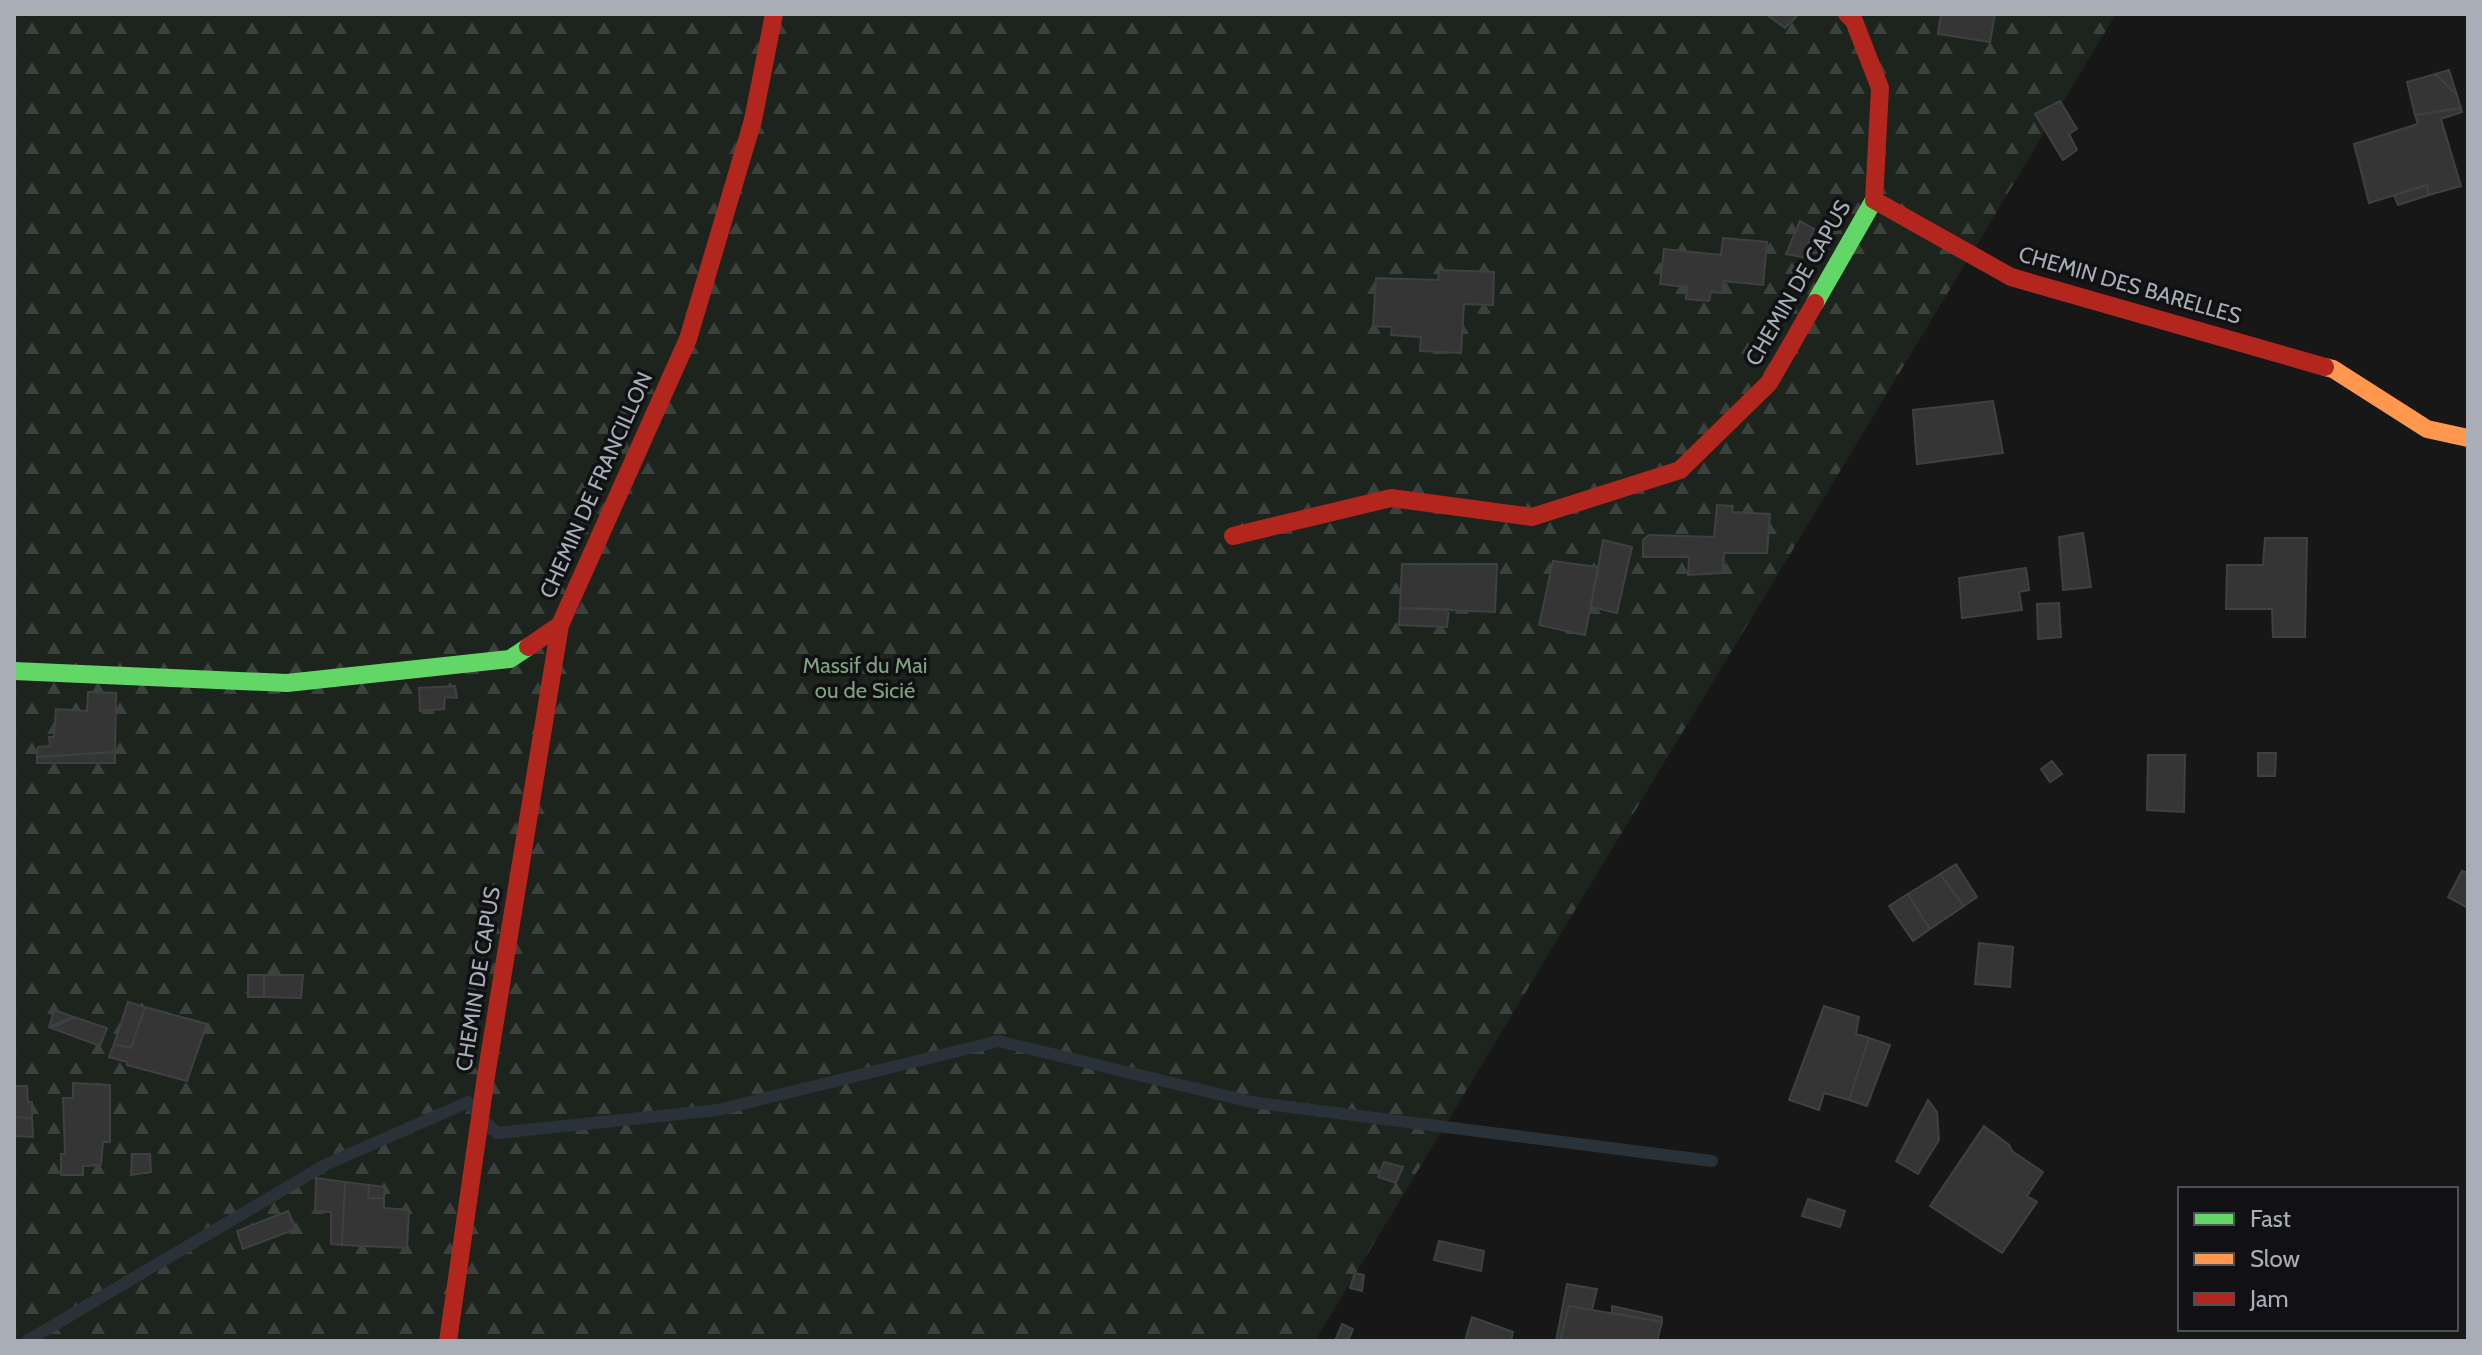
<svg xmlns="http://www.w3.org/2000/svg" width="2482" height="1355" viewBox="0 0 2482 1355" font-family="Cabin,sans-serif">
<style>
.forest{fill:url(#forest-firs)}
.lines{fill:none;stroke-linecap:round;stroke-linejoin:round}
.stream{stroke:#2a3239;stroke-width:12}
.building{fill:#353536;stroke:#3f4043;stroke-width:2}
.fast{stroke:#63d668;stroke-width:18}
.slow{stroke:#ff974d;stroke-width:18}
.jam{stroke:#b3261e;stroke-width:18}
.labels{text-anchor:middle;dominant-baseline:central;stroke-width:7;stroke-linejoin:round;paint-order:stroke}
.street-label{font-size:22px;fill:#a8adb8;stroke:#111113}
.park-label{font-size:22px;fill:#7fa381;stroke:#111113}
</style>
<defs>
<pattern id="forest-firs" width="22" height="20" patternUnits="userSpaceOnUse" patternTransform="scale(2)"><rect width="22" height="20" fill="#1d241e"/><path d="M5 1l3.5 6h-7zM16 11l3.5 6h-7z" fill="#3b413d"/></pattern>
</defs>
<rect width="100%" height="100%" fill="#171717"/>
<path class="forest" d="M 14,14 L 2116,14 L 1315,1341 L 14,1341 Z"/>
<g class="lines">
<path class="stream" d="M 488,1124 L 497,1133 L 718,1110 L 998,1041 L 1251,1102 L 1712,1161
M 27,1341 L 325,1165 L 468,1102 L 473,1108"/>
</g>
<path class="building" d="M 1766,14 L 1795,14 L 1797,16 L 1785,28 Z
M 1941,14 L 1995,14 L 1990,42 L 1938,34 Z
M 2449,70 L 2457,95 L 2435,74 Z
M 2435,74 L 2457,95 L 2461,108 L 2415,115 L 2407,82 Z
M 2060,101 L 2077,129 L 2069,134 L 2077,150 L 2063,160 L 2035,114 Z
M 2461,108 L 2462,112 L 2441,119 L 2461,186 L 2429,195 L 2427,185 L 2369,203 L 2354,144 L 2418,124 L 2415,115 Z
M 2427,185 L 2429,195 L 2398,205 L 2394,195 Z
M 1800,221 L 1814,229 L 1803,257 L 1786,254 Z
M 1723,238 L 1767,242 L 1763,285 L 1724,281 L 1722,293 L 1711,292 L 1709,301 L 1686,299 L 1687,287 L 1660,284 L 1664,249 L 1721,255 Z
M 1439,270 L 1494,272 L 1493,305 L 1464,304 L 1461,353 L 1420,351 L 1421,337 L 1391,335 L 1392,327 L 1373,326 L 1376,278 L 1438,280 Z
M 1993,401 L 2003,453 L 1917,464 L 1913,410 Z
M 1717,505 L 1733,506 L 1732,512 L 1770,514 L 1767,553 L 1724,553 L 1723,573 L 1688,575 L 1689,557 L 1643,557 L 1643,540 L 1649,535 L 1714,537 Z
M 2083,533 L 2091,587 L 2063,590 L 2059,537 Z
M 2265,538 L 2307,538 L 2305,637 L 2273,637 L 2272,609 L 2226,609 L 2227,565 L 2263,565 Z
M 1603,540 L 1632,547 L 1617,613 L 1591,607 Z
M 1553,561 L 1598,567 L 1585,635 L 1539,625 Z
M 1402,564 L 1497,564 L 1495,612 L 1400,608 Z
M 2026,568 L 2029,590 L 2019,592 L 2022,610 L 1962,618 L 1959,578 Z
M 2059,603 L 2061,637 L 2038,639 L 2037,604 Z
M 1400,608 L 1449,609 L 1447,627 L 1399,625 Z
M 455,686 L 457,698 L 445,697 L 444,709 L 420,711 L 419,688 Z
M 88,692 L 116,693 L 115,752 L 37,757 L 38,747 L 50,746 L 49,737 L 54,737 L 56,709 L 87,711 Z
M 115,752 L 115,763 L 37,763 L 37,757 Z
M 2258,753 L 2276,753 L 2275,776 L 2258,776 Z
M 2148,755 L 2185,755 L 2184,812 L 2147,810 Z
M 2052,761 L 2062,774 L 2050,782 L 2041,769 Z
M 1956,864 L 1977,897 L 1964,906 L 1940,874 Z
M 2462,871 L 2468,873 L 2468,908 L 2448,897 Z
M 1940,874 L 1964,906 L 1930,929 L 1908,894 Z
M 1908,894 L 1930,929 L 1913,941 L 1889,906 Z
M 1979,943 L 2013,947 L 2010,987 L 1975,984 Z
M 248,975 L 264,975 L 264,997 L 248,997 Z
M 264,975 L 303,975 L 301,998 L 264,997 Z
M 128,1002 L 145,1007 L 131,1048 L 114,1044 Z
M 1824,1006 L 1859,1017 L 1856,1034 L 1869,1038 L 1849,1100 L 1824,1093 L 1819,1110 L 1789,1100 Z
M 145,1007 L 207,1024 L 187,1081 L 127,1065 L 127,1062 L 109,1057 L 114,1044 L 131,1048 Z
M 54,1010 L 74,1017 L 49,1027 Z
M 74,1017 L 107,1028 L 100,1046 L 51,1028 Z
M 1869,1038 L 1890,1045 L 1867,1106 L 1849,1100 Z
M 73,1083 L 110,1085 L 110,1142 L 103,1142 L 101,1165 L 83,1166 L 83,1175 L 61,1175 L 61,1154 L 65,1154 L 63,1098 L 73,1098 Z
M 14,1086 L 27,1086 L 28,1102 L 32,1102 L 32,1118 L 14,1117 Z
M 1928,1100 L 1937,1112 L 1939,1140 L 1918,1174 L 1896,1161 Z
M 14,1117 L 32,1118 L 33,1137 L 14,1136 Z
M 1984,1126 L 2009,1145 L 2012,1151 L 2043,1172 L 2027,1196 L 2037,1202 L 2002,1253 L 1930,1206 Z
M 132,1154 L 150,1154 L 151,1172 L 131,1175 Z
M 1384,1162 L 1403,1167 L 1396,1183 L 1378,1177 Z
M 316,1178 L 345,1182 L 342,1245 L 331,1244 L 331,1212 L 315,1211 Z
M 345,1182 L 369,1185 L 368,1198 L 384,1198 L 384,1208 L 409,1210 L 407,1248 L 342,1245 Z
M 369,1185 L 385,1187 L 384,1198 L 368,1198 Z
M 1808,1199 L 1845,1211 L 1840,1227 L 1802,1216 Z
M 288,1211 L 296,1229 L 243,1249 L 237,1231 Z
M 1439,1241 L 1484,1251 L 1481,1271 L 1434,1260 Z
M 1355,1273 L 1364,1275 L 1362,1291 L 1350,1288 Z
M 1567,1284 L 1597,1289 L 1592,1310 L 1569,1306 L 1560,1341 L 1556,1341 Z
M 1569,1306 L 1662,1322 L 1657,1341 L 1560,1341 Z
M 1612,1306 L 1662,1317 L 1662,1322 L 1612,1313 Z
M 1472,1317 L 1513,1332 L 1511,1341 L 1465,1341 Z
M 1342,1324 L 1353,1329 L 1348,1341 L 1335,1341 Z"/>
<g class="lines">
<path class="fast" d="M 1815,303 L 1874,200
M 14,671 L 287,683 L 510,659 L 528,647"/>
<path class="slow" d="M 2325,367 L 2333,369 L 2427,429 L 2468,438"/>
<path class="jam" d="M 1847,14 L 1854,21 L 1880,88 L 1874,200 L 2011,277 L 2325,367
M 1233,536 L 1391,498 L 1532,517 L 1680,470 L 1769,383 L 1815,303
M 528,647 L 560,625 L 688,339 L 753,120 L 774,14
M 448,1341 L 486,1076 L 560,625"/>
</g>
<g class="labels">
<g class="street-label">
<text transform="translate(1798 283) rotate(-60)">CHEMIN DE CAPUS</text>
<text transform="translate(2130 285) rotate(16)">CHEMIN DES BARELLES</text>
<text transform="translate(596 485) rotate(-66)">CHEMIN DE FRANCILLON</text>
<text transform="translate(478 979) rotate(-81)">CHEMIN DE CAPUS</text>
</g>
<g class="park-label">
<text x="865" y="665">Massif du Mai<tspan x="865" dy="25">ou de Sicié</tspan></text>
</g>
</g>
<rect width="2482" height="1355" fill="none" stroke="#a8adb8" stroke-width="32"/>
<rect x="2178" y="1187" width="280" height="144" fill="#111113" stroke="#4d4f55" stroke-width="2"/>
<rect x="2194" y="1213" width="40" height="12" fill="#63d668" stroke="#4d4f55" stroke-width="2"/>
<text x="2250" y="1227" font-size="24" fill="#a8adb8">Fast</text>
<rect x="2194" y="1253" width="40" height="12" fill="#ff974d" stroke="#4d4f55" stroke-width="2"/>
<text x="2250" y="1267" font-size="24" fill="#a8adb8">Slow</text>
<rect x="2194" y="1293" width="40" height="12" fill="#b3261e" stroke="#4d4f55" stroke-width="2"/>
<text x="2250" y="1307" font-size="24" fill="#a8adb8">Jam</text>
</svg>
